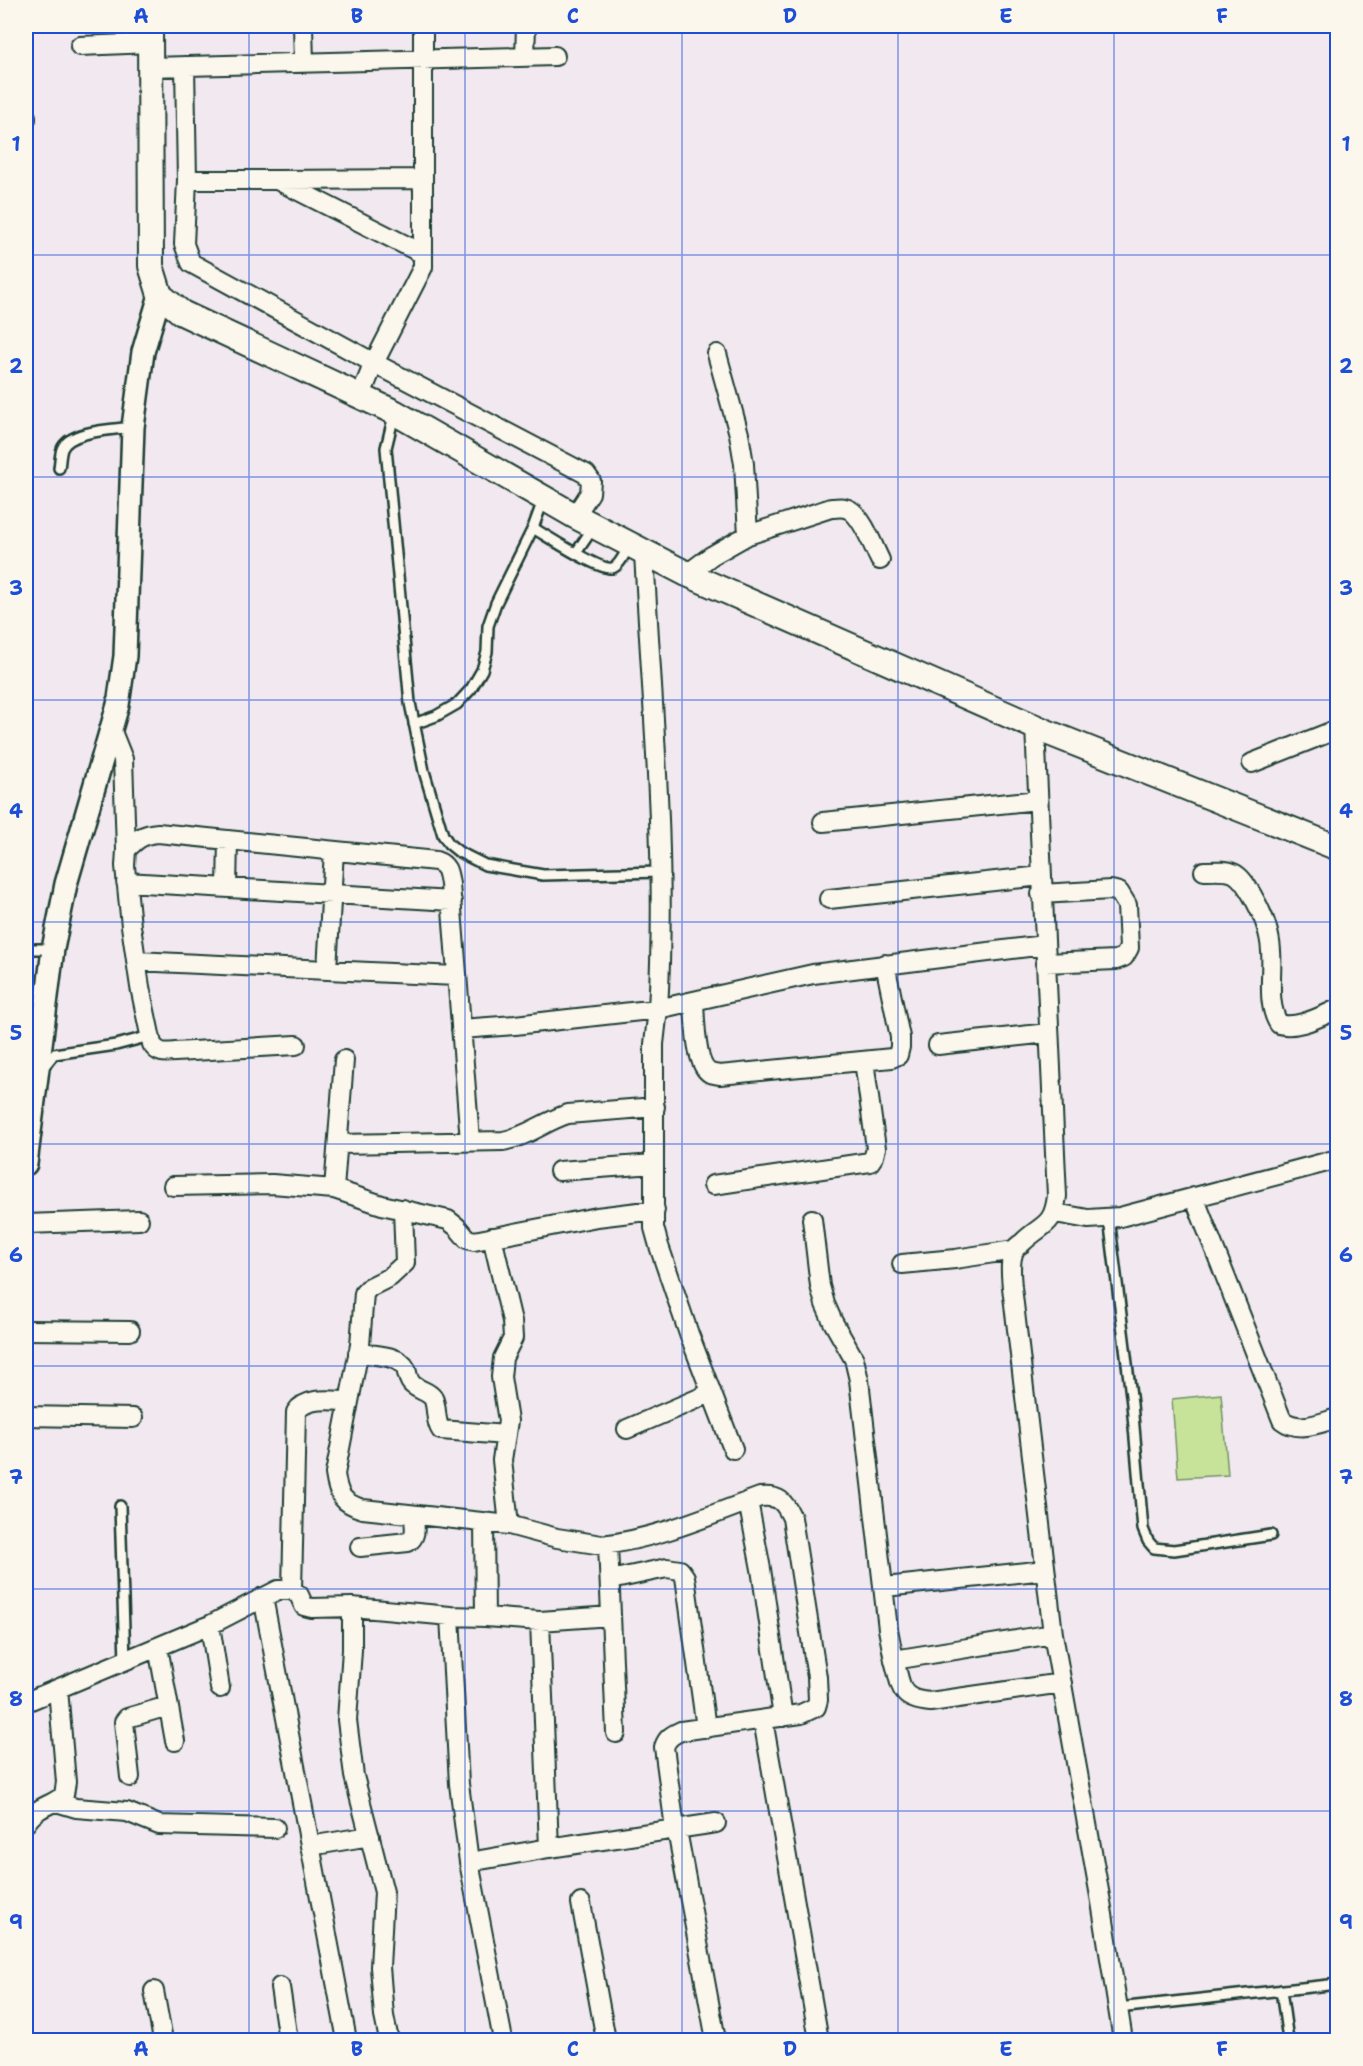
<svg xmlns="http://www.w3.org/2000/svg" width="1363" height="2066" viewBox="0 0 1363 2066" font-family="'Shantell Sans',sans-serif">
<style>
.green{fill:#c7e39a;stroke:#739067;stroke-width:1.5}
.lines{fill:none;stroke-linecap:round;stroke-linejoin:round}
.service-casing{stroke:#1f3d34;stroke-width:14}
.minor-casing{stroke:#1f3d34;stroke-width:22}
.tertiary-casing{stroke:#1f3d34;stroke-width:26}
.secondary-casing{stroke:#1f3d34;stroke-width:28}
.service{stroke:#fbf7ec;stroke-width:9}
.minor{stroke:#fbf7ec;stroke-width:18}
.tertiary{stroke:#fbf7ec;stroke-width:21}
.secondary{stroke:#fbf7ec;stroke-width:24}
.grid{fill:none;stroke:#1d4ed8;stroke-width:1.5;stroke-opacity:0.55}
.neatline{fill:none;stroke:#1d4ed8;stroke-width:2}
.grid-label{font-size:20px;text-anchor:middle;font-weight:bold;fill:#1d4ed8}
</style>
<rect width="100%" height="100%" fill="#f2e9f0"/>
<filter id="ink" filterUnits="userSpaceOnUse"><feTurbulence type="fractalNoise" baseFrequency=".0167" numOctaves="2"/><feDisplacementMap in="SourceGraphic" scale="12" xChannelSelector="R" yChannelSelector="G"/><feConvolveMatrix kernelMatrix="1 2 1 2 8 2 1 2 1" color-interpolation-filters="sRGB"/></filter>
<g filter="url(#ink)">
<path class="green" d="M 1221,1394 L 1228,1475 L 1178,1478 L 1172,1399 Z"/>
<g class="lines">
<g class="service-casing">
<path id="service" d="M 394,415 L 386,448 L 410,703 L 424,771 L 443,835 L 449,844 L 459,852 L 485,865 L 543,875 L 660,872
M 59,468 C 60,463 60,455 62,449 C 70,430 114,430 133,427
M 533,528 C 547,536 600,571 612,568 C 619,567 625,552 629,547
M 576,553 L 593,528
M 414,724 L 436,716 L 457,704 L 471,689 L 482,670 L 487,652 L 488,626 L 496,603 L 533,528 L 544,498
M 26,949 L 53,949
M 26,1035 L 42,1035
M 42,1069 L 54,1054 L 116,1045 L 150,1036
M 1109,1218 L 1132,1404 L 1143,1529 L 1148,1541 L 1154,1548 L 1174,1550 L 1271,1535
M 120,1506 L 125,1661
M 1281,1990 L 1288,2040
M 1118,2008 L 1338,1984"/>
</g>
<g class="minor-casing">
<path id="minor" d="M 303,26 L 304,63
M 80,46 L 150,43
M 525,57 L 526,26
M 185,66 L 187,180
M 150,67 L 555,56
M 26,117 L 26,119
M 423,179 L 277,180 L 423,254
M 277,180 L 187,180 L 184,244 L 191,263 L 374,363 L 586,474 L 591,481 L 590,493 L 575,516
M 717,354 L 739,434 L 744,464 L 748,535
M 361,395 L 374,363 L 423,267 L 423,26
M 644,553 C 652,704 667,857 658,1009 L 813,974 L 1044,945
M 687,574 L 711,556 L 748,535 L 831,508 C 838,508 844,506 850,510 C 863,518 873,546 880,560
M 1035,727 L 1057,1196 C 1053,1228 1042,1223 1022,1243 C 1019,1245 1016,1247 1015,1249 C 1009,1259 1011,1276 1012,1287 L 1053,1634 L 1101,1902 L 1123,2040
M 111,729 L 123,759 L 126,850
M 1252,763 L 1338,729
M 823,822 L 1038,800
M 1204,871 C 1232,870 1237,869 1252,895 C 1262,912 1270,931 1271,951 C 1273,974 1266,1004 1279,1024 C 1298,1029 1319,1017 1338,1009
M 126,882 L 452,901
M 227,888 L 228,840
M 1041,894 L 1111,890 L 1119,892 L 1127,905 L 1129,948 L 1124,957 L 1116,960 L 1045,963
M 829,899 L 1041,876
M 136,961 L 456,976
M 327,969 L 334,851
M 694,1002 C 695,1017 695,1065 710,1073 C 713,1074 716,1074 720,1075 L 892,1058 L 898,1055 L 900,1047 L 900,1037 L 885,964
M 461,1029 L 515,1025 L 658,1009 L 654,1044 L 654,1164 L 559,1171
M 296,1045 L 175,1052 C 165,1053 158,1054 152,1044 L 140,987 L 131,926 L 125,866 L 126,850 C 137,839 143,834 158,833 L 436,861 C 448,865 448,873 450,884 L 470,1141
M 938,1045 L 1048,1033
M 339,1144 L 503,1141 C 527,1137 545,1121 568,1114 L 655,1107
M 654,1164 L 654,1228 L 659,1246 L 689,1334 L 733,1449
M 713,1185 L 870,1162 L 874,1156 L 876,1148 L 864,1061
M 173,1186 L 272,1184 L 334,1189 L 382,1205 L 448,1220 L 457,1227 L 467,1239 L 474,1241 L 597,1217 L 655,1210
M 334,1189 L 344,1060
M 1194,1197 L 1282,1420 C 1299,1433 1319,1423 1338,1418
M 403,1209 L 405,1263 L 390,1277 L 370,1287 L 364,1293 L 360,1345 L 335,1474 C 338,1495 342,1503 363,1509 L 509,1525 L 502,1460 L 508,1421 L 501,1377 L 503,1358 L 513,1338 L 512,1321 L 492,1237
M 1055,1213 L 1088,1219 L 1120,1217 L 1338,1159
M 812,1219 L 820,1286 L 825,1304 L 833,1322 L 854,1359 L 859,1380 L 888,1629 L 894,1660 L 1053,1634
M 26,1224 L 139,1220
M 902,1264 L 955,1259 L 1014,1250
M 26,1330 L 130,1331
M 358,1353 C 372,1355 399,1354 406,1369 C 408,1375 408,1381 413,1385 C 420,1391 428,1391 433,1398 C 438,1408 434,1420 441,1430 L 506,1435
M 26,1416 L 133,1418
M 627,1429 L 711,1393
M 748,1501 L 761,1569 L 783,1717
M 484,1522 L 485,1617 L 540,1621 L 611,1616
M 509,1525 L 557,1538 L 602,1545 C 656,1539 708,1516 760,1497 C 779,1495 784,1501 792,1518 L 817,1677 L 818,1700 L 816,1707 L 801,1714 L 681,1731 C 672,1735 667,1738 664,1747 L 675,1828 L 679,1841 L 716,2040
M 608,1544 L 616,1733
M 360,1547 L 408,1542 C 418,1536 414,1525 414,1515
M 610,1580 L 667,1568 L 680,1570 L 685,1577 L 706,1728
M 885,1587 L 1045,1570
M 292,1590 L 296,1412 C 306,1396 332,1401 349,1401
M 263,1597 L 347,2040
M 352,1607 L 352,1650 L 347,1720 L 354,1776 L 384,1892 L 380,1967 L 384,2016 L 389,2040
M 450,1616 L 485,1617
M 540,1621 L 549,1848 L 716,1823
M 210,1625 L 220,1688
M 158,1647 L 175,1741
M 894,1660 C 902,1687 898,1699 930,1702 L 1062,1683
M 26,1702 L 210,1625 L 278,1590 L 292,1590 L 299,1595 L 304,1606 L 312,1608 L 352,1607 L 450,1616 L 459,1784 L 469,1862 L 503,2040
M 763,1720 L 819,2040
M 130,1777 L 124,1722 L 127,1718 L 168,1706
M 56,1802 L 76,1808 L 127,1812 L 159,1825 L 275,1828
M 26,1823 C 38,1805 50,1807 64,1795 L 66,1782 L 58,1689
M 310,1846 L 370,1836
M 469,1862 L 549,1848
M 581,1903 L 606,2040
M 280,1987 L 288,2040
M 154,1991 L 163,2040"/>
</g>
<g class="tertiary-casing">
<path id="tertiary" d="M 26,1164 L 53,949 L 66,884 L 118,705 L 125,656 L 133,427 L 143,352 L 160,295"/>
</g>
<g class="secondary-casing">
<path id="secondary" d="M 150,26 L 151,266 L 160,295 L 182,313 L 394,412 L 575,516 L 687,574 L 1049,733 L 1338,848"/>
</g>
<use href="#service" class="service"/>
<use href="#minor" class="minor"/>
<use href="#tertiary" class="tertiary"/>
<use href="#secondary" class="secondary"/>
</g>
</g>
<path class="grid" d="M 249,26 L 249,2040M 465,26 L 465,2040M 682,26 L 682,2040M 898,26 L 898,2040M 1114,26 L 1114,2040M 26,255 L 1338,255M 26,477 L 1338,477M 26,700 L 1338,700M 26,922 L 1338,922M 26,1144 L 1338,1144M 26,1366 L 1338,1366M 26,1589 L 1338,1589M 26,1811 L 1338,1811"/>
<rect width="1363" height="2066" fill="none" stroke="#fbf7ec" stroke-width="66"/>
<rect x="33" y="33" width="1297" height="2000" class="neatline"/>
<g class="grid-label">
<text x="141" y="23">A</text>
<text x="357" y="23">B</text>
<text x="573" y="23">C</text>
<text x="790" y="23">D</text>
<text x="1006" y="23">E</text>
<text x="1222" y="23">F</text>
<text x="16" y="151">1</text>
<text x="1346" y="151">1</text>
<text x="16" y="373">2</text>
<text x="1346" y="373">2</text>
<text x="16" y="595">3</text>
<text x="1346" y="595">3</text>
<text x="16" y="818">4</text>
<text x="1346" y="818">4</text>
<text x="16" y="1040">5</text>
<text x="1346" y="1040">5</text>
<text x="16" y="1262">6</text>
<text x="1346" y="1262">6</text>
<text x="16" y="1484">7</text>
<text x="1346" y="1484">7</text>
<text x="16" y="1706">8</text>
<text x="1346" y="1706">8</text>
<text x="16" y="1929">9</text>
<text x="1346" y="1929">9</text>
<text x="141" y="2056">A</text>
<text x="357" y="2056">B</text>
<text x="573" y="2056">C</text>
<text x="790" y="2056">D</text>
<text x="1006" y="2056">E</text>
<text x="1222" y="2056">F</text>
</g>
</svg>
